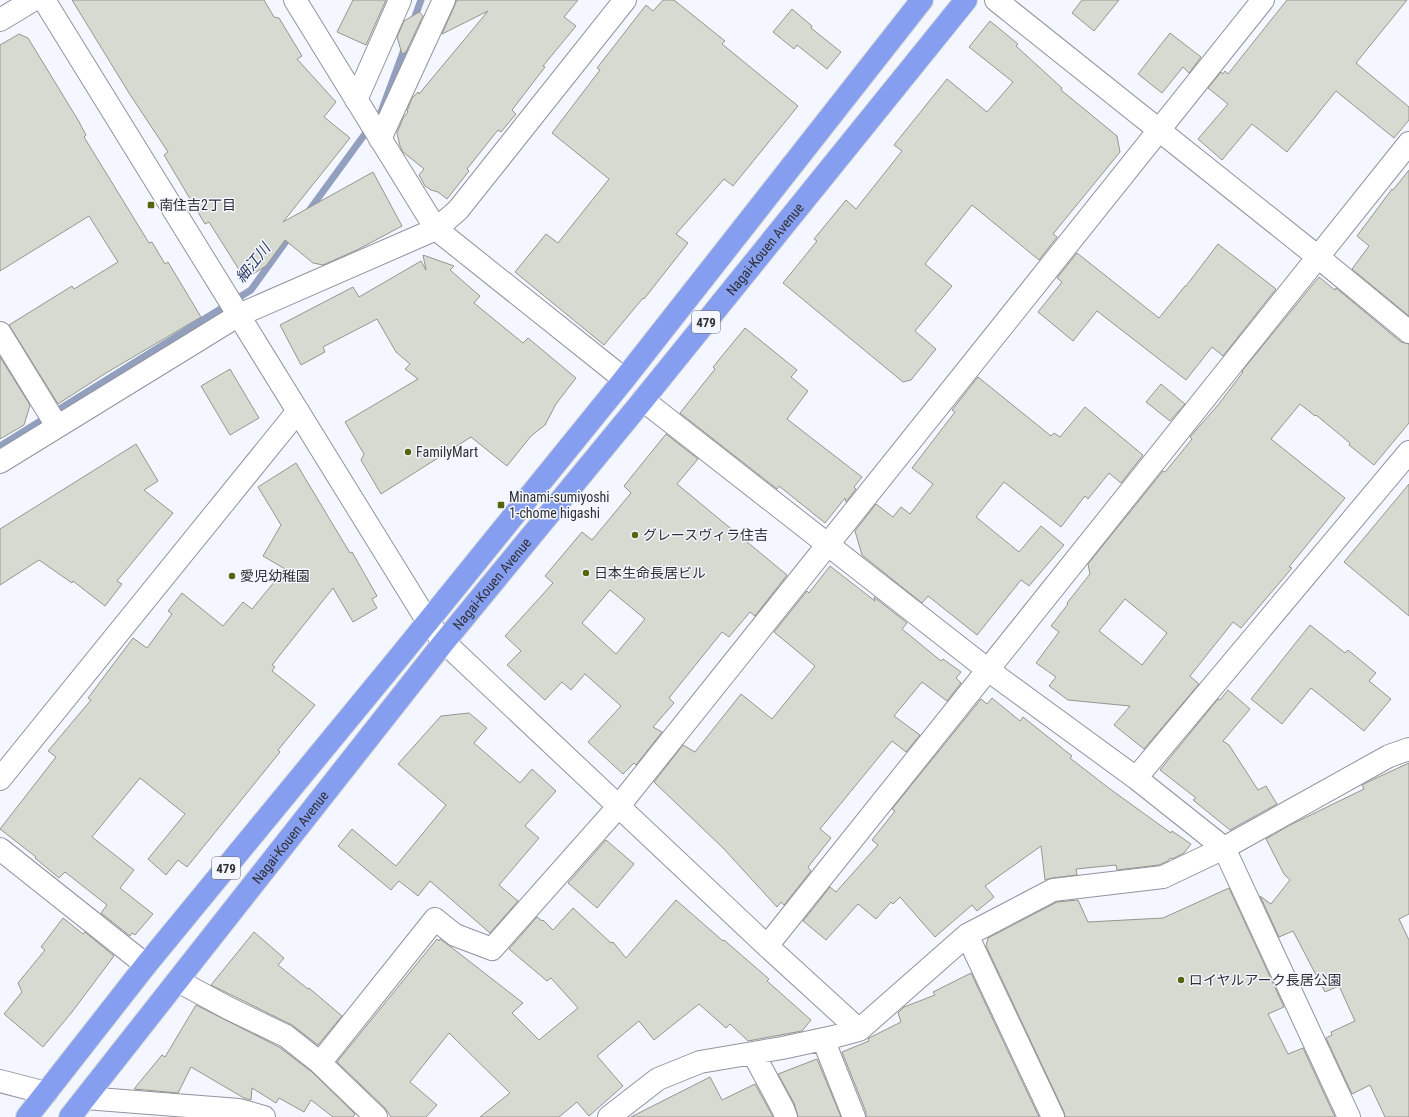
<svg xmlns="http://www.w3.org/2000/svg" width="1409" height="1117" viewBox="0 0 1409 1117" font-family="'Roboto Condensed','Noto Sans JP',sans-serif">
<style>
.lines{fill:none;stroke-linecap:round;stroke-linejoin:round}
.stream{stroke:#939fbf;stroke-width:7}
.building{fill:#d7dad0;stroke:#94978e;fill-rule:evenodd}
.minor-casing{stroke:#91949e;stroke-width:24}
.highway-casing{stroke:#d5d6d6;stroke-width:24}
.minor{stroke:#fff;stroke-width:22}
.highway{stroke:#859eef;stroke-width:22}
.poi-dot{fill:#54650d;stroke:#f4f7ff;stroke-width:1.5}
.labels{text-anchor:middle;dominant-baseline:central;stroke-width:3;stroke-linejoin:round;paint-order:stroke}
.shield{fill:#f4f7ff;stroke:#6a6c71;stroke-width:1}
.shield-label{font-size:13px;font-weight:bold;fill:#2f3034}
.poi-label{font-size:14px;fill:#2f3034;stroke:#f4f7ff;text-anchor:start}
.street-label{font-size:14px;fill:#2f3034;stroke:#f4f7ff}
.water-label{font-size:15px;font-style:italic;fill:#2d3966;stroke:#f4f7ff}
</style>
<rect width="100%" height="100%" fill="#f4f7ff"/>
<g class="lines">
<path class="stream" d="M 413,22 L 421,0
M 381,112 L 405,47
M 308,212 L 370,127
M 0,446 L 251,290 L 292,233"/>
</g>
<path class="building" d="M 72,0 L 264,0 L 274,17 L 279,18 L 302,56 L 297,59 L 336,102 L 324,117 L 350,138 L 283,222 L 373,172 L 402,226 L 357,250 L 323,265 L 313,263 L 285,240 L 266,266 L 245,279 L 209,222 L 205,224 L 164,155 L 168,152 L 129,93 Z
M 353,0 L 386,0 L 366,45 L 337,32 Z
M 457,0 L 578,0 L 564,17 L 576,26 L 543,66 L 545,67 L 512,110 L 516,114 L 501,132 L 498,130 L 467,169 L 469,171 L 447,199 L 438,192 L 431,190 L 425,186 L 419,175 L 424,169 L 403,152 L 400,146 L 397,133 L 403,118 L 408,112 L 407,111 L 412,98 L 418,92 L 419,94 L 488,11 L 442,34 Z
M 663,0 L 674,0 L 725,41 L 722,44 L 798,106 L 733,186 L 724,179 L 676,234 L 688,243 L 644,299 L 643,298 L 604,345 L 515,272 L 546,234 L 558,243 L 609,179 L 552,133 L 600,70 L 597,68 L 646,5 L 653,11 Z
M 1082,0 L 1119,0 L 1094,31 L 1072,13 Z
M 1287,0 L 1407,0 L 1356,63 L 1409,107 L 1409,120 L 1394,138 L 1336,91 L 1287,152 L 1252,124 L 1222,160 L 1198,139 L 1228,104 L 1208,88 L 1221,72 L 1223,74 L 1225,71 L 1228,74 Z
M 792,9 L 812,26 L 811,28 L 841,52 L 827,69 L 797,45 L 794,49 L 773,32 Z
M 419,12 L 423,16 L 406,52 L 402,54 L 397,37 L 404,21 Z
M 990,21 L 1018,44 L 1016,46 L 1062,88 L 1061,90 L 1117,136 L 1120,152 L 1053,234 L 1057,237 L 1039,260 L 972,205 L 925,264 L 952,286 L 915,331 L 936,349 L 911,380 L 903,382 L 783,283 L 817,241 L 814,239 L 846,200 L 856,209 L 902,151 L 894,145 L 947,79 L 987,112 L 1013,82 L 969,47 Z
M 1170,33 L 1201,57 L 1189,73 L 1183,67 L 1162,93 L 1138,74 Z
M 19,34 L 28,38 L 78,120 L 86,135 L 84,137 L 149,243 L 152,242 L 165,264 L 168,262 L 201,317 L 106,373 L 58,404 L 9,325 L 72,286 L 74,289 L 118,262 L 89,216 L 0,271 L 0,45 Z
M 1409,170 L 1409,316 L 1352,269 L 1369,246 L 1357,236 L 1392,189 L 1393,190 Z
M 1218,244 L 1276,289 L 1223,356 L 1212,347 L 1186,380 L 1097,311 L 1073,341 L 1038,312 L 1062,282 L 1057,278 L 1077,253 L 1159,318 L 1185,286 L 1186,286 Z
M 423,255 L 454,266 L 450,270 L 480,296 L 474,303 L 523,343 L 528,338 L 576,378 L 556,404 L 545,425 L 531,436 L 507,466 L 471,437 L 381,494 L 361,460 L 364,454 L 345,422 L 418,379 L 405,369 L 410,364 L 396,352 L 377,319 L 323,347 L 325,352 L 301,365 L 280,325 L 353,287 L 359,297 L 421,261 L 426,270 Z
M 1319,277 L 1335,290 L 1336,288 L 1401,342 L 1409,344 L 1409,423 L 1374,465 L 1349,445 L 1350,443 L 1316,415 L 1315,416 L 1300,404 L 1271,439 L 1345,498 L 1289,567 L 1292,568 L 1241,628 L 1233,622 L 1190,676 L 1199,684 L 1144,749 L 1114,725 L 1130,706 L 1068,700 L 1049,686 L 1056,677 L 1036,663 L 1059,632 L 1051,626 L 1068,604 L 1067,603 L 1090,574 L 1088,564 L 1163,471 L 1164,472 L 1166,471 L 1192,439 L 1190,437 L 1218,405 L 1243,372 L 1242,371 ZM 1125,599 L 1167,633 L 1142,665 L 1099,631 Z
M 745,328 L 797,370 L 791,377 L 808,391 L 787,419 L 862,477 L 854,487 L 856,489 L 846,502 L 845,498 L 825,523 L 779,486 L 777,489 L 680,413 L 715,369 L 713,367 Z
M 0,357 L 30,405 L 24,425 L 0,439 Z
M 230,369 L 259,418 L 230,435 L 201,386 Z
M 978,377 L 1051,436 L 1054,433 L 1060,437 L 1085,407 L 1143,455 L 1121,483 L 1109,473 L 1088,499 L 1085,496 L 1061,527 L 1004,482 L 976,517 L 1019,552 L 1041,526 L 1064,545 L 1029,586 L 1021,580 L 977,635 L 928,596 L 922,603 L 862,555 L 855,531 L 876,504 L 893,517 L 901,507 L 910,514 L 933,484 L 912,468 L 955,412 L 952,410 Z
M 1161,384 L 1185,404 L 1170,421 L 1146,402 Z
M 666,434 L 698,459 L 677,484 L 787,575 L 755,616 L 750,612 L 729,637 L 722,632 L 669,698 L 674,703 L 653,727 L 662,732 L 636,765 L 634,763 L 623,774 L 588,742 L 621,706 L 585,674 L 571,690 L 562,682 L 545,700 L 507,665 L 521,651 L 505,636 L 553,583 L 545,576 L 582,532 L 592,540 L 631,493 L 624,486 ZM 610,590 L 645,619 L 616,654 L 582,623 Z
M 136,444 L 158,481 L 144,490 L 173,513 L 117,581 L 122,584 L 105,606 L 73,581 L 72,583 L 39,560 L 0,585 L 0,529 Z
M 296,463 L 350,553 L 352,552 L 377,596 L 372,599 L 377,608 L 353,622 L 333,588 L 272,665 L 275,667 L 272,671 L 315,705 L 278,750 L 280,752 L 187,867 L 178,860 L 166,875 L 148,859 L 185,814 L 140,778 L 92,837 L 134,870 L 120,888 L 153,914 L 135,935 L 132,933 L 130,936 L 101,913 L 107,905 L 65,872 L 59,878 L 35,858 L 36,857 L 0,829 L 56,757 L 48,751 L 91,700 L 88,698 L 133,638 L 147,648 L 172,614 L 168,611 L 182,593 L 223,626 L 243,602 L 252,609 L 285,569 L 263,556 L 281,525 L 258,487 Z
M 1409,484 L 1409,616 L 1344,562 Z
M 830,566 L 875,601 L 874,597 L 907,623 L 902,629 L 941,661 L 943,659 L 961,672 L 956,678 L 961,683 L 947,701 L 922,682 L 894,716 L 920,735 L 906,752 L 892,741 L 820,829 L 831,838 L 808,867 L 811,871 L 784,905 L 781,902 L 777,907 L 723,848 L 654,782 L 683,745 L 695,752 L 741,694 L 772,719 L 815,666 L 774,632 L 807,591 L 809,593 Z
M 1310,625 L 1345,653 L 1348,650 L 1376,673 L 1369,681 L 1391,699 L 1364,731 L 1311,688 L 1282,724 L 1251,699 Z
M 1228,690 L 1250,709 L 1223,741 L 1229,745 L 1258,790 L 1266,786 L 1277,804 L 1230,830 L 1193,800 L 1196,798 L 1160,770 L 1218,699 L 1220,700 Z
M 992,698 L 1020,721 L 1023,717 L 1072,756 L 1070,758 L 1110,789 L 1171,833 L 1172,831 L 1191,844 L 1184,853 L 1172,859 L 1170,858 L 1168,861 L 1159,865 L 1117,870 L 1116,865 L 1076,869 L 1077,875 L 1052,878 L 1045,880 L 1041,846 L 985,886 L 994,897 L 977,911 L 972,905 L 935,937 L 900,897 L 893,904 L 891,902 L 876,919 L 858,904 L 826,940 L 803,921 L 830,887 L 836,892 L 878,845 L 872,840 L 895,811 L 892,809 L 981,699 L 987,704 Z
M 469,713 L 487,728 L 474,743 L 520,783 L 532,769 L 556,791 L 525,826 L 539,838 L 499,885 L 518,901 L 490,933 L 430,881 L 418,896 L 399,881 L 391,890 L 338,846 L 352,829 L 396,866 L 446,805 L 398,764 L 441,716 Z
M 1409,763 L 1409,914 L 1399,919 L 1409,940 L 1409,1117 L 1385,1117 L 1370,1085 L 1352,1094 L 1326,1038 L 1332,1035 L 1331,1032 L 1355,1021 L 1339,986 L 1325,992 L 1293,931 L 1279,937 L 1260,896 L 1271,904 L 1290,880 L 1284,874 L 1266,839 L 1290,825 L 1364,789 L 1362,785 L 1374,779 Z
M 606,840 L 634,864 L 597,908 L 568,883 Z
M 1229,888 L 1284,1007 L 1268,1014 L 1288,1054 L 1303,1048 L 1335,1117 L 1065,1117 L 1064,1112 L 986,946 L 988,938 L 1057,902 L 1078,900 L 1088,922 L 1163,918 Z
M 676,900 L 723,941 L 724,940 L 769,979 L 767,981 L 811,1020 L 802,1031 L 748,1041 L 730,1024 L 726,1028 L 699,1004 L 654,1040 L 639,1021 L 597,1056 L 623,1086 L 589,1116 L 577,1102 L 559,1117 L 480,1117 L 510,1093 L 449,1033 L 410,1082 L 437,1105 L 426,1117 L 391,1117 L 385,1108 L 337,1062 L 437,939 L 439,941 L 440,939 L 451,947 L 523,1003 L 512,1013 L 539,1040 L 578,1008 L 551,978 L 547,981 L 509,949 L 537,917 L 542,921 L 543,920 L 553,930 L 573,908 L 611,943 L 613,942 L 626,958 Z
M 63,918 L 83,934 L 85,932 L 114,956 L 72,1012 L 43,1047 L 4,1014 L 22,992 L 18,983 L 45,950 L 41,947 Z
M 254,932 L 284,958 L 278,965 L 308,989 L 309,988 L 342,1016 L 318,1045 L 292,1025 L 211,985 Z
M 971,973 L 1039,1117 L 866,1117 L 866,1112 L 842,1052 L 869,1041 L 868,1039 L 869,1038 L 901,1022 L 898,1013 L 904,1007 L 935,995 L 933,992 Z
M 196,1005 L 279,1047 L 312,1072 L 355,1114 L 353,1117 L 333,1117 L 311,1100 L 304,1112 L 279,1098 L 276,1103 L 252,1088 L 251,1100 L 244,1098 L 191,1067 L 178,1093 L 134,1089 L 162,1055 L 165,1057 Z
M 817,1059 L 841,1117 L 798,1117 L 794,1103 L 778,1074 Z
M 710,1077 L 722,1100 L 755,1084 L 773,1117 L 631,1117 Z"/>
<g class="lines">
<g class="minor-casing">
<path id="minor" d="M 44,0 L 428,622 L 444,642 L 767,946 L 859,1030 L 967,935 L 1053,890 L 1163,877 L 1224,848 L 1389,756 L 1409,749
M 295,0 L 436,229 L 624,379
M 996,0 L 1318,257 L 1409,332
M 0,20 L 33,0
M 356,100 L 400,0
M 380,139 L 444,0
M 0,333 L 57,426
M 643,400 L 988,670 L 1136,778 L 1224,848 L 1349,1117
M 0,462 L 239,315 L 436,229 L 458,210 L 625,0
M 1136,778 L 1409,452
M 0,779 L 298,411
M 0,849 L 146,965
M 967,935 L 1053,1117
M 767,946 L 1409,143
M 178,981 L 228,1008 L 286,1036 L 320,1063 L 376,1117
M 823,1039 L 854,1117
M 753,1053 L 783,1109 L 786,1117
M 320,1063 L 435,919 L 455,935 L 492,949 L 618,807 L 1263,0
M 0,1081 L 46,1093
M 85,1098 L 239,1110 L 264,1117
M 609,1117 L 658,1079 L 700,1062 L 782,1048 L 833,1037 L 859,1030"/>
</g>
<g class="highway-casing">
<g id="highway">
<path d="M 27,1117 L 146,965 L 400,656 L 626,377 L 922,0"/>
<path id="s1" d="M 70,1117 L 444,642 L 643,400 L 966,0"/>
</g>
</g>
<use href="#minor" class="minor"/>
<use href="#highway" class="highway"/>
</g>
<g class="poi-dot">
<rect x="147" y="201" width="8" height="8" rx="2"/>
<circle cx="408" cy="452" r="4"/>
<rect x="497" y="501" width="8" height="8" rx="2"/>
<circle cx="635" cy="535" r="4"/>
<circle cx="586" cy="573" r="4"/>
<circle cx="232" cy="576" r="4"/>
<circle cx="1181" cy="980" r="4"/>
</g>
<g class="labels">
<g class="shield">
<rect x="692" y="311" width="28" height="22" rx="3"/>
<rect x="212" y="857" width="28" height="22" rx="3"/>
</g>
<g class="shield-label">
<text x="706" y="322">479</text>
<text x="226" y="868">479</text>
</g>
<g class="poi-label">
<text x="159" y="205">南住吉2丁目</text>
<text x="416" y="452">FamilyMart</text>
<text x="509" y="497">Minami-sumiyoshi<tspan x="509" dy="16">1-chome higashi</tspan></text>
<text x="643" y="535">グレースヴィラ住吉</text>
<text x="594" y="573">日本生命長居ビル</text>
<text x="240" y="576">愛児幼稚園</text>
<text x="1189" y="980">ロイヤルアーク長居公園</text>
</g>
<g class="street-label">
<text stroke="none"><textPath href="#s1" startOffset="1112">Nagai-Kouen Avenue</textPath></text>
<text stroke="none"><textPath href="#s1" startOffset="680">Nagai-Kouen Avenue</textPath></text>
<text stroke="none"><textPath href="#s1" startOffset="356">Nagai-Kouen Avenue</textPath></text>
</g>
<g class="water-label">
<text transform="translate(253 263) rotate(-51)">細江川</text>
</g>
</g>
</svg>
